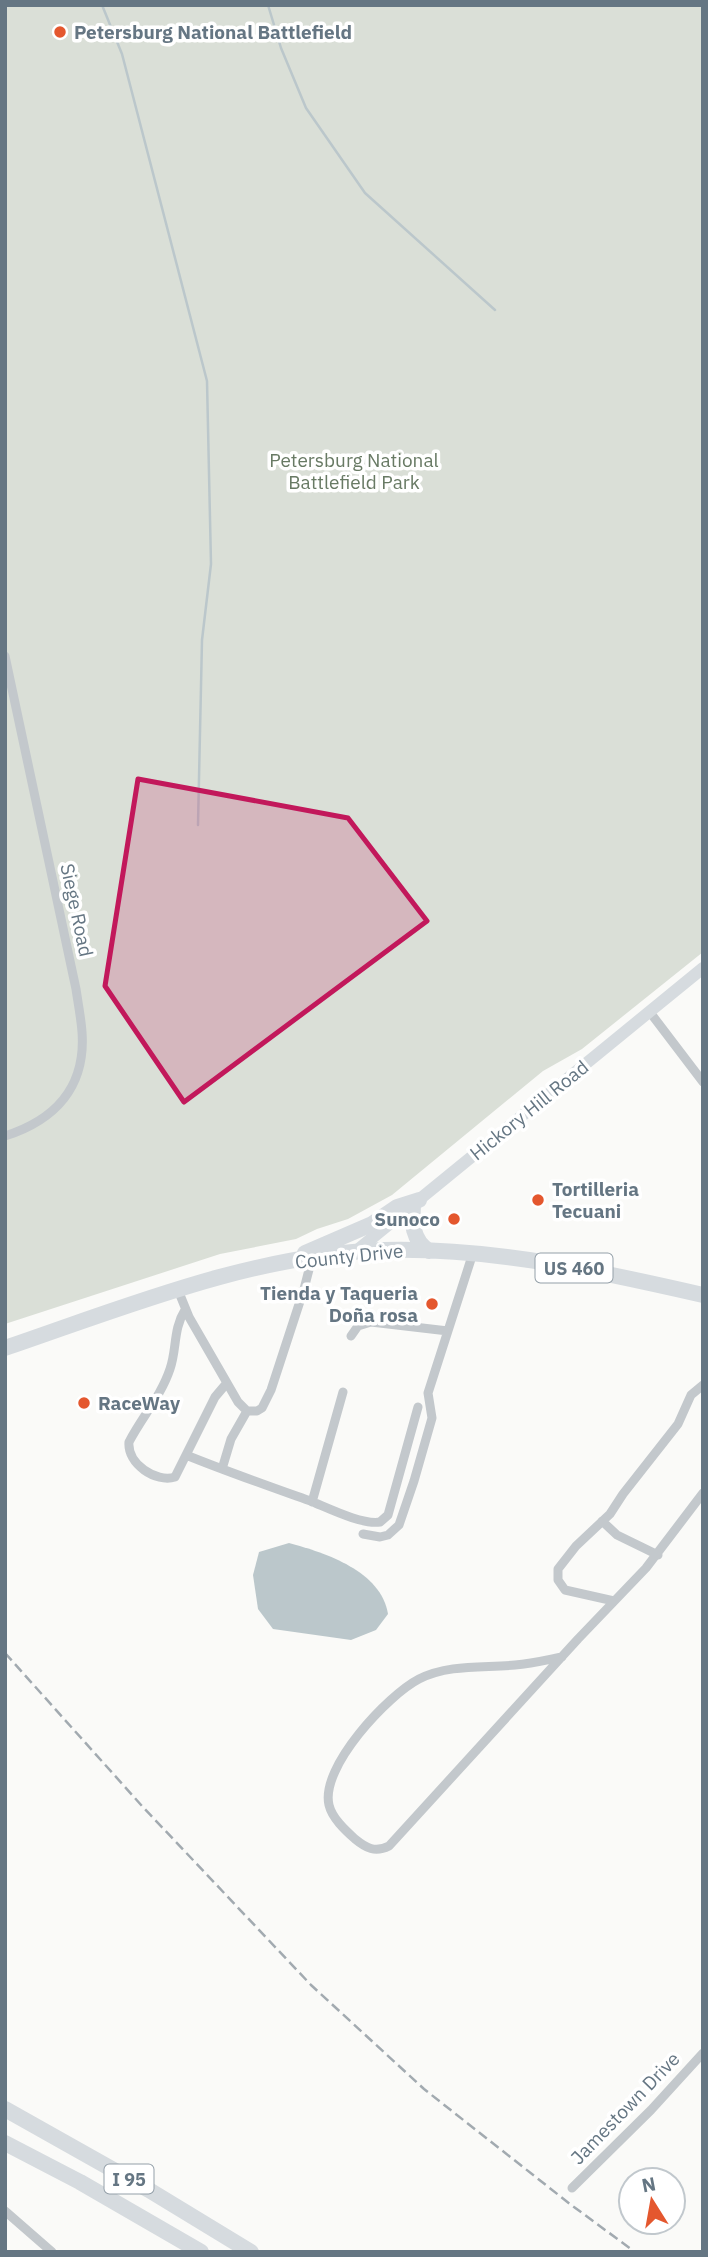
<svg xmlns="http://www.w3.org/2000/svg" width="708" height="2257" viewBox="0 0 708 2257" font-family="'IBM Plex Sans',sans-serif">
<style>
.green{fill:#dadfd7}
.water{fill:#bbc7cb}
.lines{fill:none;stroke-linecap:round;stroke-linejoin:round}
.stream{stroke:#bbc7cb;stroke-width:2.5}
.street{stroke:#c3c8cc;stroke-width:9}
.secondary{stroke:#d6dbdf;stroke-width:12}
.highway{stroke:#d6dbdf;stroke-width:16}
.rail{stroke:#a2aab0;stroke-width:2.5;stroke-dasharray:10 5;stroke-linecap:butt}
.marked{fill:#c2185b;fill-opacity:0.2;stroke:#c2185b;stroke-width:5;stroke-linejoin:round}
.poi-dot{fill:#e4572e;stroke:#fff;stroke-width:2.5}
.labels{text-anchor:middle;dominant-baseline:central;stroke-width:7;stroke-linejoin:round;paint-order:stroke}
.shield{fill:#fff;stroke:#939fa8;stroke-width:2}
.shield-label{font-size:18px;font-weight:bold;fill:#657683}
.poi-label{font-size:19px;font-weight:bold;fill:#657683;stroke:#fff;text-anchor:start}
.park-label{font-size:19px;fill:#687a64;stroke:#fff}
.street-label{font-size:19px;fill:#657683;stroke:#fff}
</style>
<rect width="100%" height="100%" fill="#fafaf8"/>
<path class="green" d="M 5,5 L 703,5 L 703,952 L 582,1049 L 543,1071 L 392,1195 L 348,1219 L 317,1229 L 296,1239 L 220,1254 L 5,1324 Z"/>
<path class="water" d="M 289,1543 C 326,1553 381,1571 388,1614 L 376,1630 L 351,1640 L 273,1629 L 258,1609 L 253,1575 L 259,1552 Z"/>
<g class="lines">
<path class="stream" d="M 102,5 L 122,54 L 207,381 L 211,564 L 202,640 L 198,825
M 268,5 L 281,48 L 306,108 L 365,193 L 495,310"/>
<path class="street" d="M 5,656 L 76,989 C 78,1003 81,1018 82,1032 C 86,1087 55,1120 5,1136
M 649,1011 L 703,1082
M 178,1290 L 189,1317 L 238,1402 L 247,1411 L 257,1411 L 262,1408 L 271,1390 L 304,1289 L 312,1258
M 185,1310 C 173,1329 177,1349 170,1369 C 161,1396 142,1417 129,1442 C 127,1464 156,1483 175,1477 L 215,1397 L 226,1384
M 351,1336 L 358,1326 L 371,1322 L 448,1331
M 186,1455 C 228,1472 271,1487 313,1502 C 330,1509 363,1525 380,1522 L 388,1515 L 418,1407
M 222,1469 L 231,1439 L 247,1411
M 312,1502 L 343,1392
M 602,1521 L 617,1535 L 658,1555
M 363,1534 L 380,1537 L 388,1535 L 399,1525 L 414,1481 L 432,1418 L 428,1393 L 473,1253
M 614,1601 L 565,1590 L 558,1580 L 558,1569 L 576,1546 L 610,1514 L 623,1494 L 678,1424 L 691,1395 L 703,1385
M 562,1657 C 547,1660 531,1664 515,1665 C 483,1668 449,1664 419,1679 C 388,1695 320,1767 329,1805 C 332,1818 345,1830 355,1839 C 366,1848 375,1853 389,1846 L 578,1639 L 646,1568 L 703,1493
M 572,2188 L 651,2110 L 703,2053
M 5,2211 L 52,2252"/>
<path class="secondary" d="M 355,1252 L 703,968"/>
<path class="highway" d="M 413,1205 C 412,1223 412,1240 429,1251
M 305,1253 L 372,1224 L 397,1207 L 419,1200
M 5,1348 C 128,1306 252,1255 383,1250 C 492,1247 598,1271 703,1295
M 5,2109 L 149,2190 L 251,2252
M 5,2143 L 80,2182 L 201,2252"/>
<path class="rail" d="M 5,1653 L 142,1806 L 311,1985 L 424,2089 L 570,2204 L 635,2252"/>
</g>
<path class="marked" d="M 138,779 L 348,818 L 427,921 L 184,1102 L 105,986 Z"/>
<g class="poi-dot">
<circle cx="60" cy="32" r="7"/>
<circle cx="538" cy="1200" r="7"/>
<circle cx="454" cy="1219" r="7"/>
<circle cx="432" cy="1304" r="7"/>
<circle cx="84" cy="1403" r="7"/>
</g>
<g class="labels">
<g class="shield">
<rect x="535.5" y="1253.5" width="77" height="29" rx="5"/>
<rect x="104.5" y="2164.5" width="49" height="29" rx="5"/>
</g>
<g class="shield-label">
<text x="574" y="1268">US 460</text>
<text x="129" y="2179">I 95</text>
</g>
<g class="poi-label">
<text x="74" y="32">Petersburg National Battlefield</text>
<text x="552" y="1189">Tortilleria<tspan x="552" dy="22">Tecuani</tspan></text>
<text x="440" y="1219" text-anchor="end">Sunoco</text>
<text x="418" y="1293" text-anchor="end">Tienda y Taqueria<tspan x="418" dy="22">Doña rosa</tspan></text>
<text x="98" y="1403">RaceWay</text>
</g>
<g class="park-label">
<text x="354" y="460">Petersburg National<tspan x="354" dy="22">Battlefield Park</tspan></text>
</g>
<g class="street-label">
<text transform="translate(77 910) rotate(78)">Siege Road</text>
<text transform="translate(529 1110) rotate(-39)">Hickory Hill Road</text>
<text transform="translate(349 1256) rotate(-6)">County Drive</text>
<text transform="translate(625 2108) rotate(-46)">Jamestown Drive</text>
</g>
</g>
<rect width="708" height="2257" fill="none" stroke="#657683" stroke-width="14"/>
<g transform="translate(652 2201) rotate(349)"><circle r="33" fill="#ffffff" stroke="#c1c8cd" stroke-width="2"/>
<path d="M0-5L12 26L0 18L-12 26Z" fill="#e4572e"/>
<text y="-10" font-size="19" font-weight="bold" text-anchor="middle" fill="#657683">N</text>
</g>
</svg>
